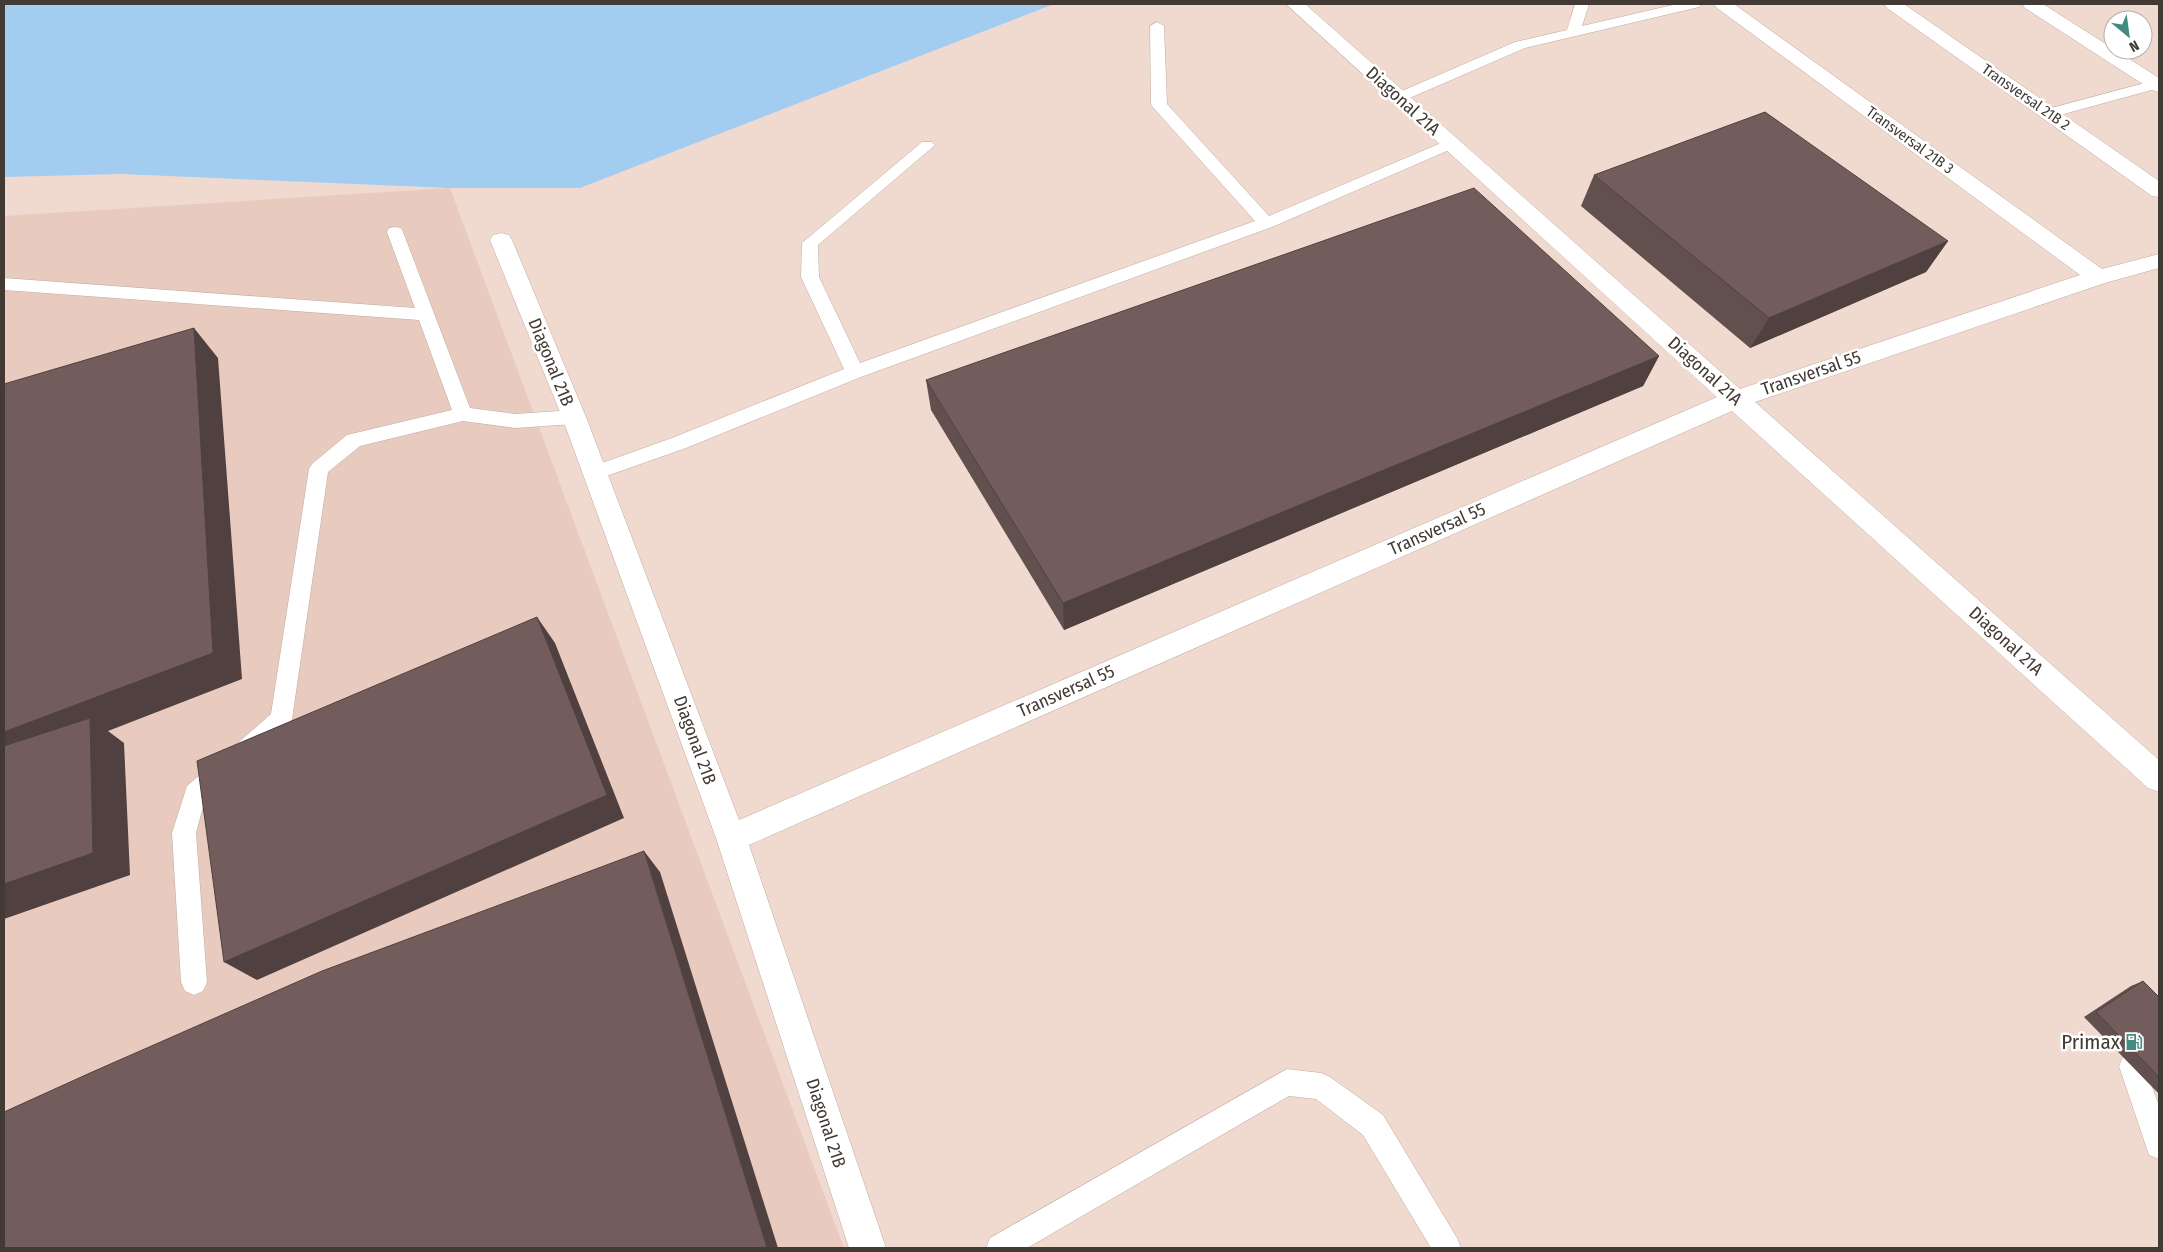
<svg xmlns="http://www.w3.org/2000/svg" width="2163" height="1252" viewBox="0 0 2163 1252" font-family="'Fira Sans Condensed',sans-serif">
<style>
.built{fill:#e8cbbe}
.water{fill:#a3ccf1}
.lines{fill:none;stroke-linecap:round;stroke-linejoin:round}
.service-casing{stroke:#c0aba1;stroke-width:1}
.minor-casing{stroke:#c0aba1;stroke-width:1}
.service{fill:#fff;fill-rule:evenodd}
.minor{fill:#fff;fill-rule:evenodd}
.wall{fill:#62504f}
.shaded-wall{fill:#504140}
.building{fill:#725d5c;stroke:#504140}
.labels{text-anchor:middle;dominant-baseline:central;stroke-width:5;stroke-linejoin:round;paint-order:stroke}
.far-street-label{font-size:15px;fill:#433a36;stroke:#fff}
.street-label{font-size:18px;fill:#433a36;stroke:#fff}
.near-poi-label{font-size:21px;fill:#433a36;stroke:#fff;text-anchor:end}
</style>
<rect width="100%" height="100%" fill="#f0dad0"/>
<path class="built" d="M 450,188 L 844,1248 L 4,1248 L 4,216 Z"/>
<path class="water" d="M 4,4 L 1054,4 L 580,188 L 450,188 L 121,174 L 4,177 Z"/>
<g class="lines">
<g class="service-casing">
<path id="service" d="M 1575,4 L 1589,4 L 1582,26 L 1677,4 L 1701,4 L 1699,7 L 1525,48 L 1405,100 L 1395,100 L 1393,97 L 1395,94 L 1515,42 L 1567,30 Z
M 1157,22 L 1164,26 L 1167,104 L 1269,216 L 1446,141 L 1456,141 L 1459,144 L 1456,147 L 1272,227 L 861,377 L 686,448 L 595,480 L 588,478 L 585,473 L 588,468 L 672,438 L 844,369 L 801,277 L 802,243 L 922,142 L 932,142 L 935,145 L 818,245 L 819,277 L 860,363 L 1255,221 L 1151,105 L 1150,26 Z
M 2156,80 L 2159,80 L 2159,88 L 2049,118 L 2044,116 L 2041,113 L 2044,110 Z
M 395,227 L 401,228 L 403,232 L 470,408 L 515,414 L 574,410 L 581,412 L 583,417 L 581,422 L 574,424 L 515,428 L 463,421 L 360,446 L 328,472 L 292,719 C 286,732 261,754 247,759 L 239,756 L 236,749 L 239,742 L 271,714 L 309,469 L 312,464 L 347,435 L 452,410 L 419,320 L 4,290 L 4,278 L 415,308 L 387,232 L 389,228 Z
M 222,760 L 230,763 L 233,770 L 230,777 L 205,799 L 196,833 L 207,982 L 203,991 L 194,995 L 185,991 L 181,982 L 172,833 L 187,786 L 214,763 Z
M 2132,1053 L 2141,1057 L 2159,1106 L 2159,1159 L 2149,1155 L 2119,1066 L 2123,1057 Z
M 1287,1069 L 1321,1073 L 1330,1077 L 1383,1115 L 1457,1238 L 1461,1248 L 1431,1248 L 1363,1135 L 1316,1099 L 1289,1096 L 1027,1248 L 986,1248 L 990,1238 Z"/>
</g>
<g class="minor-casing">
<path id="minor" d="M 1286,4 L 1305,4 L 1740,389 L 2080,275 L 1717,8 L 1714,4 L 1734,4 L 2102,269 L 2159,254 L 2159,268 L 2105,283 L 1755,402 L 2159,760 L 2159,792 L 2148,788 L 1732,411 L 749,845 L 886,1248 L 849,1248 L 716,838 L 562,417 L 490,240 L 493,235 L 501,233 L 509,235 L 512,240 L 586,417 L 739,820 L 1717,397 Z
M 1884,4 L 1904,4 L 2159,181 L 2159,197 L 2152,196 L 1887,8 Z
M 2022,4 L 2043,4 L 2159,78 L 2159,92 L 2152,90 L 2025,8 Z"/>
</g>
<use href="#service" class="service"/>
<use href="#minor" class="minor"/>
</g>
<path class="wall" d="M 1594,175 L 1948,241 L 1926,272 L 1750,348 L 1581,206 Z
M 1659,356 L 1643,386 L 1064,630 L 931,410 L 926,380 Z
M 2143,981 L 2159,997 L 2159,1094 L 2084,1017 L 2131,986 Z"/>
<path class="shaded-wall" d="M 1948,241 L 1926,272 L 1750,348 L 1769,318 Z
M 194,328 L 218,358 L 242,679 L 108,731 L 124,743 L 130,875 L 4,919 L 4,732 Z
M 1659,356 L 1643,386 L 1064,630 L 1063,603 Z
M 537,617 L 555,643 L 624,818 L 257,980 L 224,962 Z
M 644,851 L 660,872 L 778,1248 L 767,1248 Z"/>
<path class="building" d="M 1765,112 L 1948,241 L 1769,318 L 1594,175 Z
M 1474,188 L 1659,356 L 1063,603 L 926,380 Z
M 194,328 L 213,653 L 4,732 L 4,384 Z
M 537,617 L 607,795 L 224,962 L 197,761 Z
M 90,718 L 93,853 L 4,884 L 4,746 Z
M 644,851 L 767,1248 L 4,1248 L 4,1112 L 90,1073 L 322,971 Z
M 2143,981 L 2159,997 L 2159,1077 L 2096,1012 Z"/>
<defs>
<g id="fuel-bare" transform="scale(1.35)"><path d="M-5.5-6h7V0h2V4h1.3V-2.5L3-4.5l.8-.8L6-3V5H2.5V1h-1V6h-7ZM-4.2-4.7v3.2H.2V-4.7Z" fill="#438a83" stroke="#fff" stroke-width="2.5" paint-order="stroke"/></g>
</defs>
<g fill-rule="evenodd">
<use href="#fuel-bare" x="2134" y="1042"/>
</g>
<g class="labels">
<g class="far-street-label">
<text transform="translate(2026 97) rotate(35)">Transversal 21B 2</text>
<text transform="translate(1910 140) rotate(36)">Transversal 21B 3</text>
</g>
<g class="street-label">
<text transform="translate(1403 101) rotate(42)">Diagonal 21A</text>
<text transform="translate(551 362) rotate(68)">Diagonal 21B</text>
<text transform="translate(1705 371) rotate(42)">Diagonal 21A</text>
<text transform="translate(1811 373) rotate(-19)">Transversal 55</text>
<text transform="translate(1437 529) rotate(-24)">Transversal 55</text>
<text transform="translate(2006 641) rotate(42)">Diagonal 21A</text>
<text transform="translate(1066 691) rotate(-24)">Transversal 55</text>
<text transform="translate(695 740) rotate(70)">Diagonal 21B</text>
<text transform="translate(826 1123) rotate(72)">Diagonal 21B</text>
</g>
<g class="near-poi-label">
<text x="2120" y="1042">Primax</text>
</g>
</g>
<rect width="2163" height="1252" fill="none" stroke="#433a36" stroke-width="10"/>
<g transform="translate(2128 35) rotate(151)"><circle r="24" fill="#ffffff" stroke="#b4b0af"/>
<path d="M0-4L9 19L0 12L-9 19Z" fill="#438a83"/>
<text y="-8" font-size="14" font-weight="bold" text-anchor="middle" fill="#433a36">N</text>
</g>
</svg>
